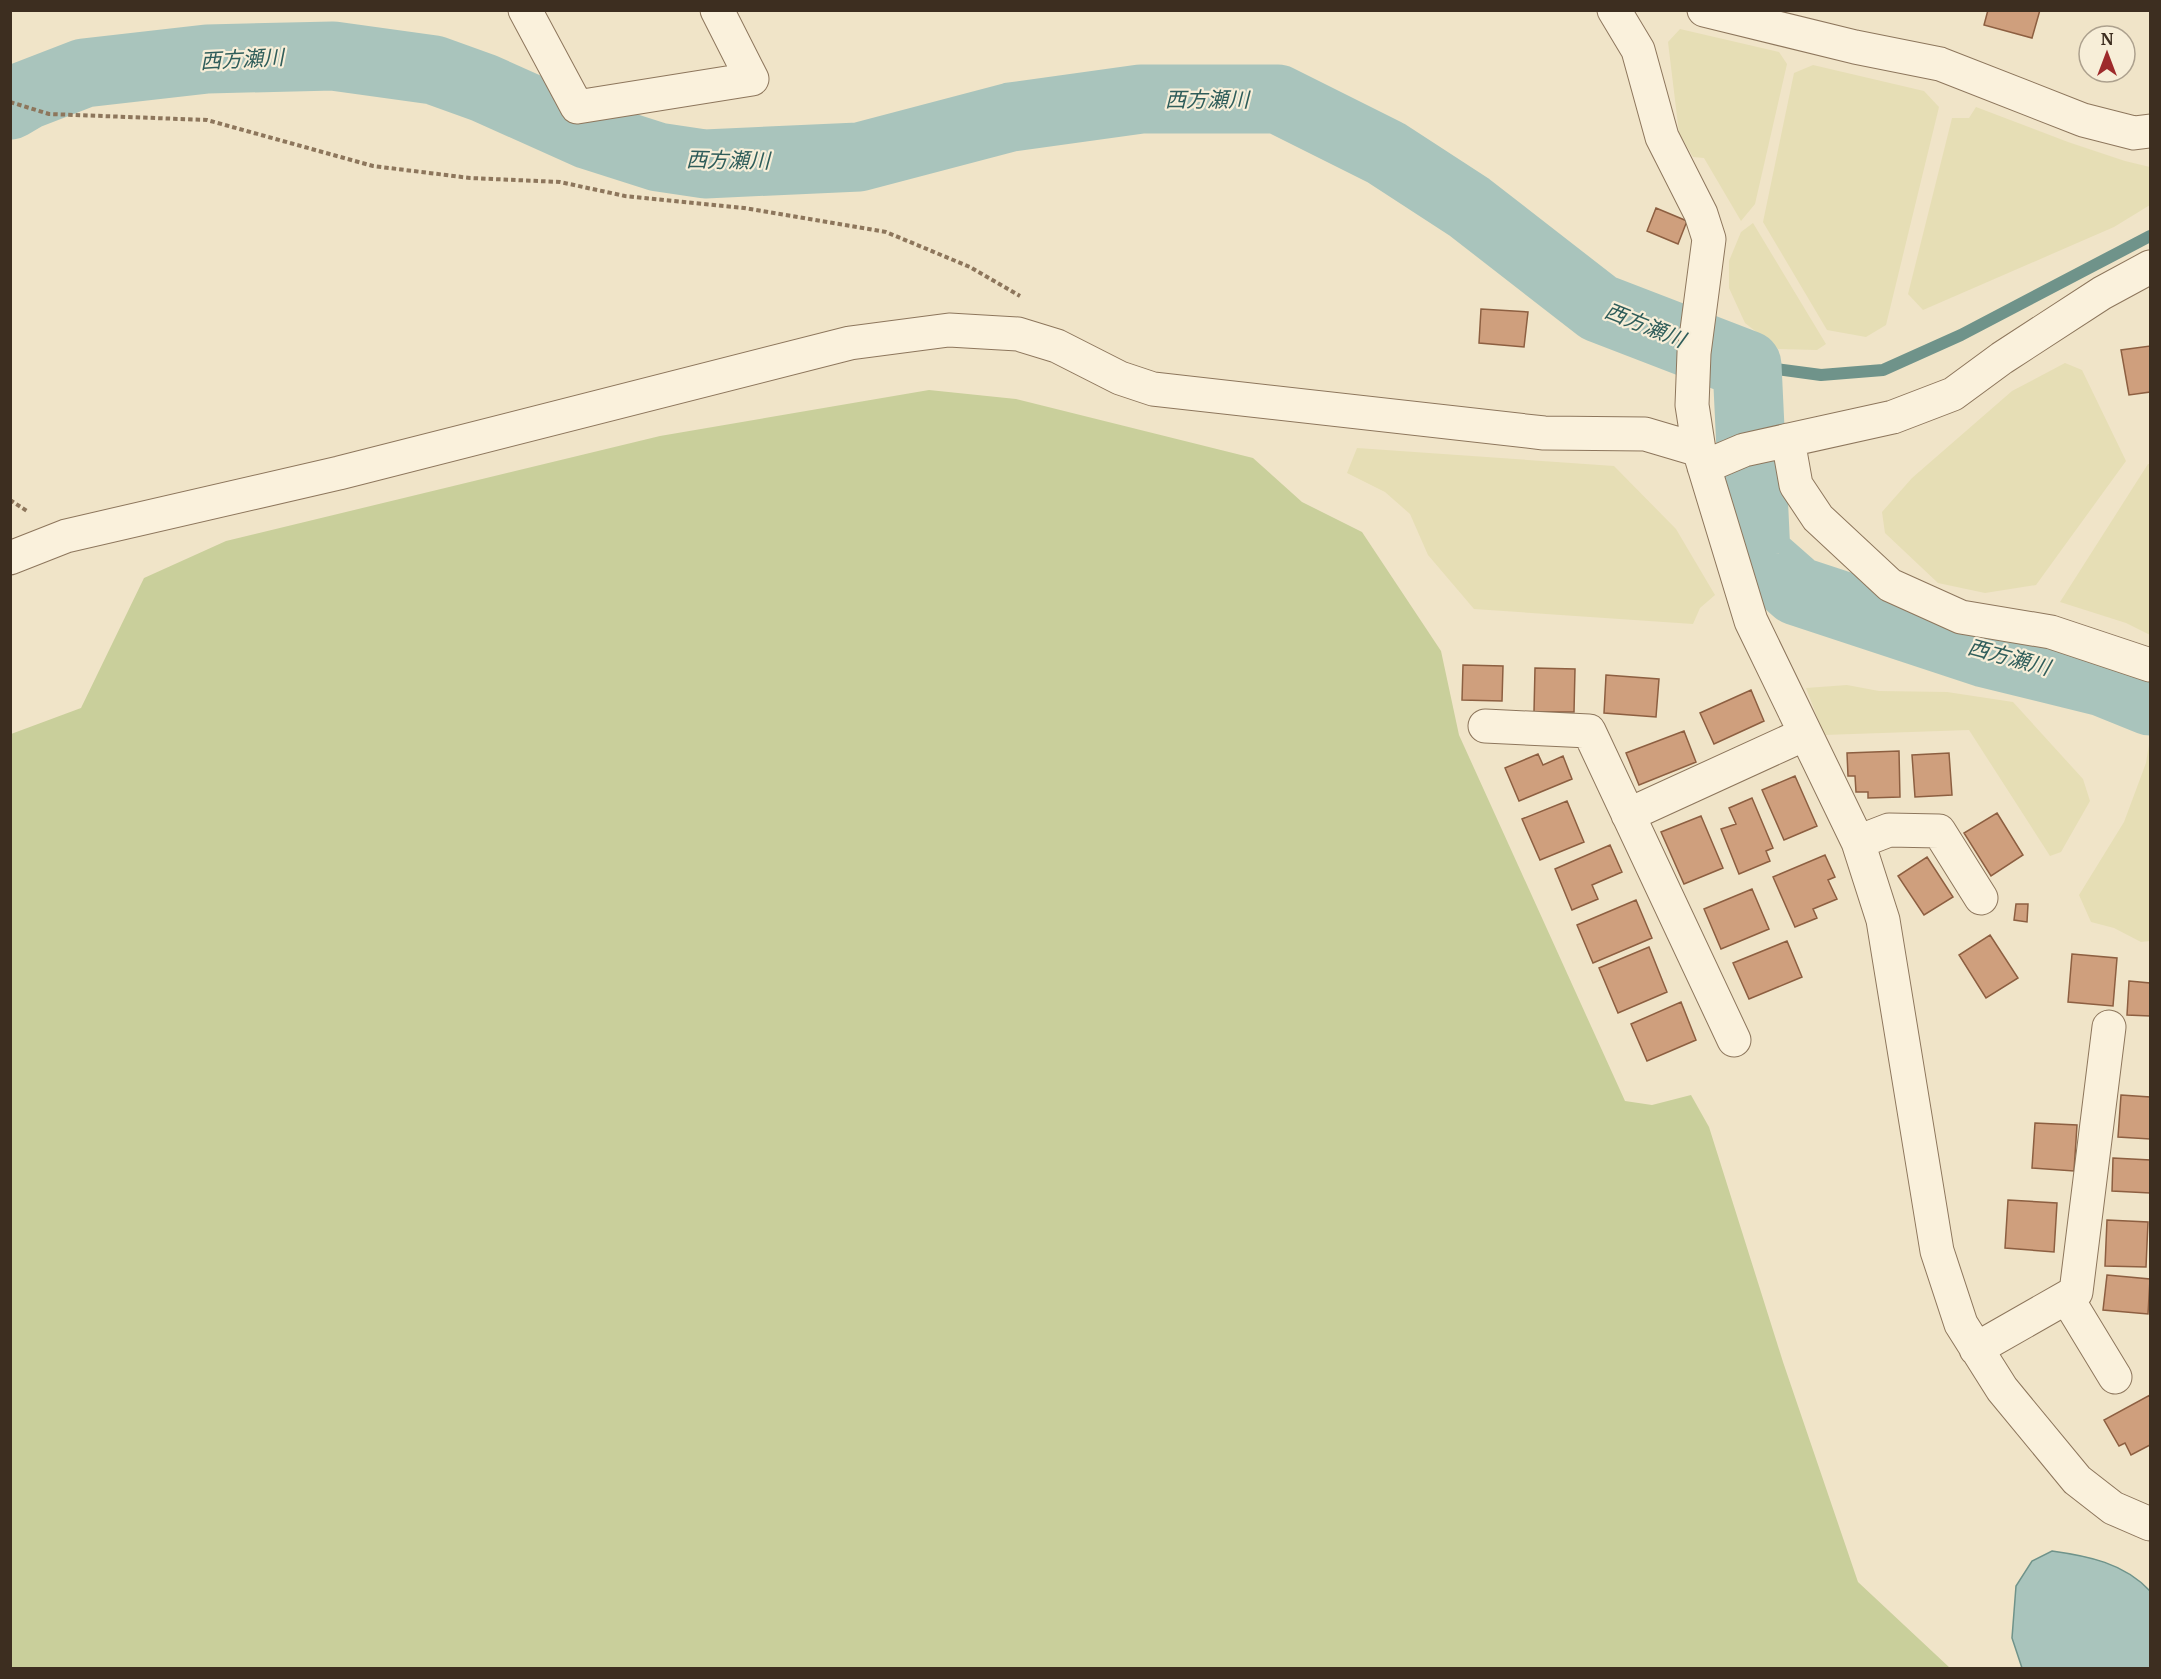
<svg xmlns="http://www.w3.org/2000/svg" width="2161" height="1679" viewBox="0 0 2161 1679" font-family="Merriweather,'Noto Sans JP',serif">
<style>
.farmland{fill:#e6deb5}
.green{fill:#c9cf9b}
.water{fill:#a9c4bc;stroke:#6f938a;stroke-width:1.5}
.lines{fill:none;stroke-linecap:round;stroke-linejoin:round}
.stream{stroke:#6f938a;stroke-width:12}
.river{stroke:#a9c4bc;stroke-width:69}
.building{fill:#cf9f7d;stroke:#8d5f41;stroke-width:1.5}
.street-casing{stroke:#8d765c;stroke-width:35}
.path{stroke:#8d765c;stroke-width:4;stroke-dasharray:4.5 3;stroke-linecap:butt}
.street{stroke:#faf1dc;stroke-width:33}
.labels{text-anchor:middle;dominant-baseline:central;stroke-width:4.5;stroke-linejoin:round;paint-order:stroke}
.water-label{font-size:21px;font-style:italic;fill:#2f5d5a;stroke:#f7eed8}
</style>
<rect width="100%" height="100%" fill="#f0e4c8"/>
<path class="farmland" d="M 1680,29 L 1779,52 L 1787,64 L 1755,204 L 1741,221 L 1704,158 L 1693,157 L 1679,133 L 1668,42 Z
M 1813,65 L 1924,91 L 1939,107 L 1886,325 L 1866,337 L 1827,330 L 1763,222 L 1794,73 Z
M 1976,107 L 2068,142 L 2125,161 L 2150,167 L 2150,205 L 2114,227 L 1923,310 L 1908,294 L 1952,118 L 1969,118 Z
M 1753,223 L 1826,344 L 1817,350 L 1778,349 L 1745,323 L 1729,288 L 1729,261 L 1741,232 Z
M 2065,363 L 2082,370 L 2126,461 L 2036,585 L 1985,593 L 1938,583 L 1885,533 L 1882,512 L 1912,478 L 2012,391 Z
M 1357,448 L 1614,466 L 1676,529 L 1715,595 L 1700,608 L 1693,624 L 1474,609 L 1428,555 L 1410,514 L 1385,492 L 1347,473 Z
M 2148,464 L 2150,464 L 2150,635 L 2126,623 L 2060,602 Z
M 1847,685 L 1879,691 L 1947,692 L 2013,702 L 2083,779 L 2090,801 L 2061,852 L 2050,856 L 1969,730 L 1824,735 L 1806,688 Z
M 2150,738 L 2150,941 L 2141,942 L 2114,928 L 2091,922 L 2079,895 L 2124,822 L 2146,763 Z"/>
<path class="green" d="M 929,390 L 1016,399 L 1253,458 L 1302,502 L 1362,532 L 1441,651 L 1459,735 L 1625,1101 L 1652,1105 L 1691,1095 L 1709,1127 L 1783,1362 L 1858,1582 L 1950,1668 L 11,1668 L 11,734 L 81,708 L 144,578 L 226,541 L 660,436 Z"/>
<path class="water" d="M 2052,1551 C 2088,1556 2124,1563 2150,1591 L 2150,1668 L 2022,1668 L 2012,1638 L 2016,1586 L 2032,1561 Z"/>
<g class="lines">
<path class="stream" d="M 1747,365 L 1821,375 L 1883,370 L 1961,335 L 2150,236"/>
<path class="river" d="M 10,105 L 27,95 L 84,73 L 207,59 L 333,56 L 434,70 L 484,88 L 589,135 L 658,157 L 705,164 L 859,157 L 1011,117 L 1141,99 L 1278,99 L 1386,153 L 1469,207 L 1599,308 L 1747,365 L 1756,555 L 1797,591 L 1985,653 L 2103,682 L 2150,701"/>
</g>
<path class="building" d="M 1988,10 L 2040,10 L 2032,38 L 1984,25 Z
M 1656,208 L 1687,221 L 1678,244 L 1647,231 Z
M 1481,309 L 1528,312 L 1524,347 L 1479,343 Z
M 2150,346 L 2150,392 L 2129,395 L 2121,350 Z
M 1463,665 L 1503,666 L 1502,701 L 1462,700 Z
M 1535,668 L 1575,669 L 1574,712 L 1534,712 Z
M 1606,675 L 1659,679 L 1656,717 L 1604,713 Z
M 1751,690 L 1764,721 L 1714,744 L 1700,713 Z
M 1684,731 L 1696,762 L 1639,785 L 1626,753 Z
M 1899,751 L 1900,797 L 1868,798 L 1868,792 L 1856,792 L 1855,776 L 1848,776 L 1847,753 Z
M 1949,753 L 1952,795 L 1915,797 L 1912,755 Z
M 1538,754 L 1543,765 L 1563,756 L 1572,779 L 1519,801 L 1505,768 Z
M 1795,776 L 1817,826 L 1784,840 L 1762,790 Z
M 1752,798 L 1773,848 L 1766,851 L 1770,861 L 1739,874 L 1721,829 L 1736,824 L 1729,808 Z
M 1567,801 L 1584,842 L 1540,860 L 1522,819 Z
M 1997,813 L 2023,855 L 1991,876 L 1964,833 Z
M 1701,816 L 1723,868 L 1684,884 L 1661,832 Z
M 1610,845 L 1622,872 L 1592,885 L 1598,899 L 1572,910 L 1555,869 Z
M 1825,855 L 1835,877 L 1828,880 L 1837,899 L 1813,909 L 1817,918 L 1795,927 L 1773,877 Z
M 1927,857 L 1953,897 L 1924,915 L 1898,876 Z
M 1752,889 L 1769,929 L 1721,949 L 1704,909 Z
M 1636,900 L 1652,938 L 1593,963 L 1577,925 Z
M 2016,904 L 2028,904 L 2027,922 L 2014,920 Z
M 1990,935 L 2018,978 L 1986,998 L 1959,955 Z
M 1787,941 L 1802,977 L 1749,999 L 1733,963 Z
M 1649,947 L 1667,992 L 1618,1013 L 1599,968 Z
M 2072,954 L 2117,958 L 2113,1006 L 2068,1002 Z
M 2129,981 L 2150,983 L 2150,1016 L 2127,1015 Z
M 1681,1002 L 1696,1040 L 1647,1061 L 1631,1024 Z
M 2121,1095 L 2150,1097 L 2150,1139 L 2118,1137 Z
M 2035,1123 L 2077,1125 L 2074,1171 L 2032,1168 Z
M 2113,1158 L 2150,1160 L 2150,1193 L 2112,1191 Z
M 2008,1200 L 2057,1203 L 2054,1252 L 2005,1248 Z
M 2107,1220 L 2148,1222 L 2146,1267 L 2105,1266 Z
M 2107,1275 L 2150,1279 L 2148,1314 L 2103,1310 Z
M 2150,1395 L 2150,1445 L 2131,1455 L 2125,1443 L 2119,1446 L 2104,1420 Z"/>
<g class="lines">
<g class="street-casing">
<path id="street" d="M 525,10 L 577,107 L 752,79 L 717,10
M 1614,10 L 1638,50 L 1662,137 L 1701,214 L 1709,239 L 1694,353 L 1692,405 L 1699,450 L 1751,621 L 1858,842 L 1883,920 L 1937,1251 L 1961,1324 L 2002,1389 L 2077,1480 L 2113,1508 L 2150,1524
M 1704,10 L 1855,47 L 1940,64 L 2083,120 L 2134,133 L 2150,131
M 1788,440 L 1796,485 L 1818,518 L 1890,585 L 1961,617 L 2051,632 L 2150,665
M 1704,467 L 1744,450 L 1893,417 L 1953,394 L 2002,358 L 2102,293 L 2150,267
M 10,558 L 66,536 L 339,473 L 850,343 L 949,330 L 1018,334 L 1057,346 L 1120,378 L 1153,389 L 1544,433 L 1645,434 L 1699,450
M 1485,726 L 1589,731 L 1734,1040
M 1628,815 L 1805,734
M 1858,842 L 1889,830 L 1939,831 L 1981,898
M 2067,1298 L 2115,1377
M 1976,1349 L 2076,1292 L 2109,1027"/>
</g>
<path class="path" d="M 10,102 L 49,114 L 207,120 L 373,166 L 470,178 L 560,182 L 625,196 L 744,208 L 886,232 L 970,267 L 1020,296
M 10,500 L 27,511"/>
<use href="#street" class="street"/>
</g>
<g class="labels">
<g class="water-label">
<text transform="translate(242 59) rotate(-3)">西方瀬川</text>
<text x="1207" y="99">西方瀬川</text>
<text transform="translate(728 160) rotate(1)">西方瀬川</text>
<text transform="translate(1645 325) rotate(22)">西方瀬川</text>
<text transform="translate(2009 657) rotate(15)">西方瀬川</text>
</g>
</g>
<rect width="2161" height="1679" fill="none" stroke="#3d2e20" stroke-width="24"/>
<g transform="translate(2107 54)"><circle r="28" fill="#f7eed8" stroke="#ada18e" stroke-width="1.5"/>
<path d="M0-4.5L10 22L0 15L-10 22Z" fill="#9e2a2b"/>
<text y="-9" font-size="16" font-weight="bold" text-anchor="middle" fill="#3d2e20">N</text>
</g>
</svg>
